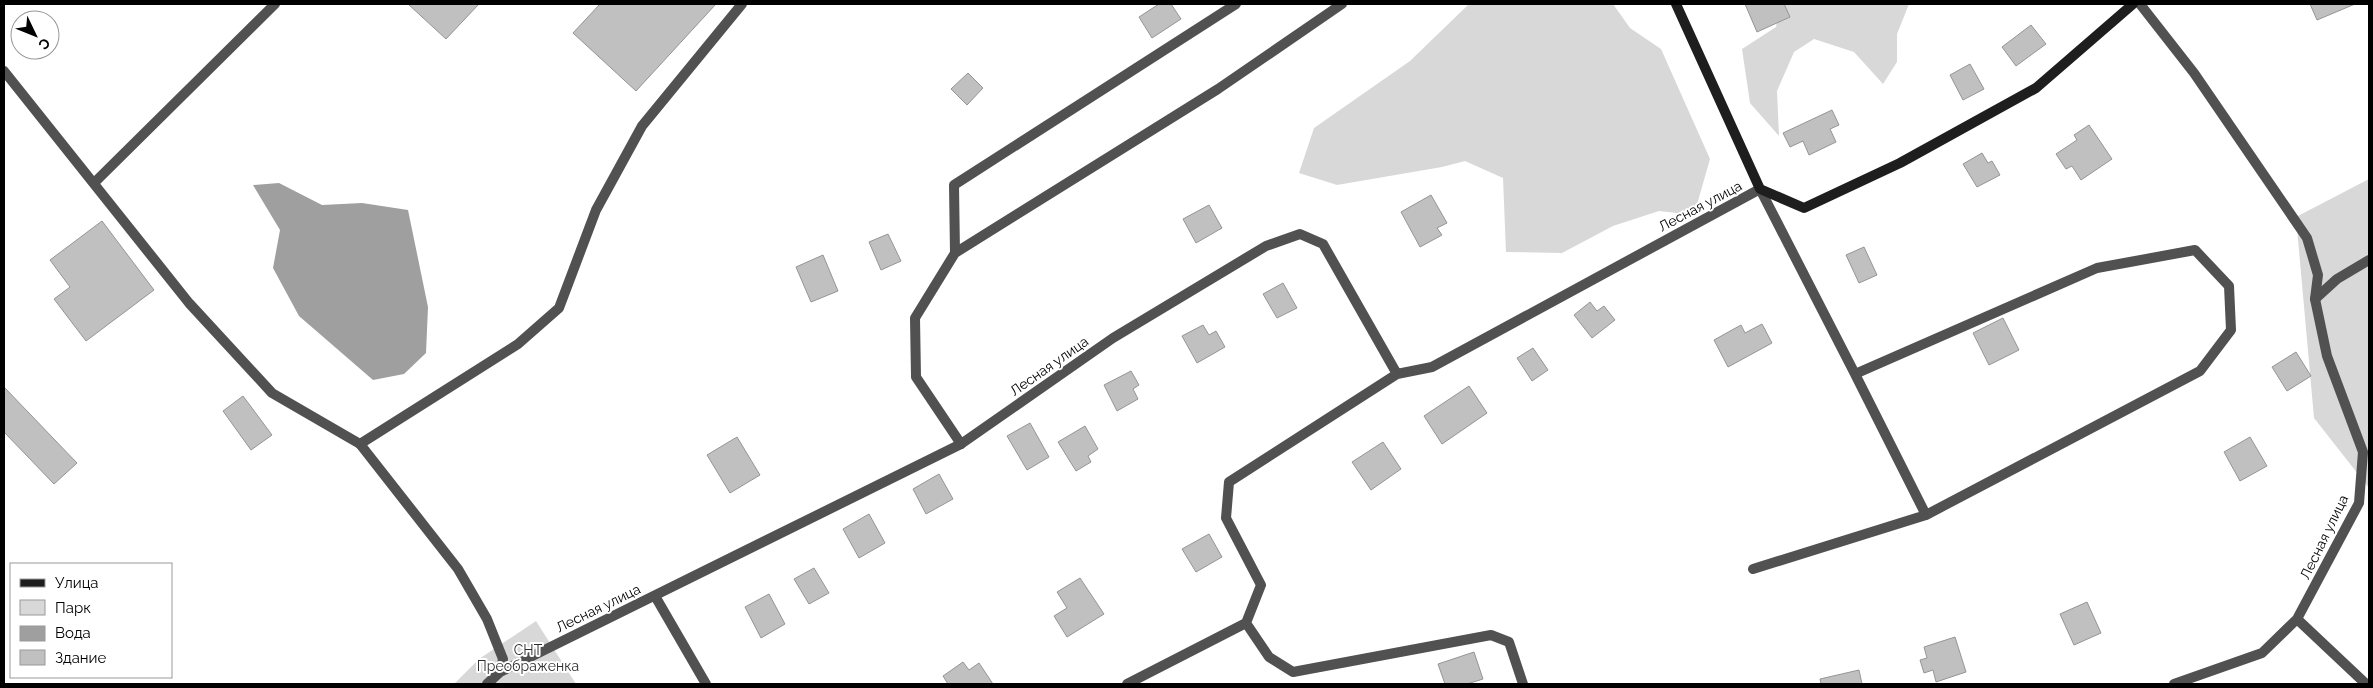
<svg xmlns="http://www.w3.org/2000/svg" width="2373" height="688" viewBox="0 0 2373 688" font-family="Raleway,sans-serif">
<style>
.green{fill:#d8d8d8}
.water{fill:#9f9f9f}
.building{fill:#c0c0c0;stroke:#959595}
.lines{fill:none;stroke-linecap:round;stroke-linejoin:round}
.lane{stroke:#515151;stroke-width:10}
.street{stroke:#515151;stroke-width:10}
.secondary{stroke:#1e1e1e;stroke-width:10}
.labels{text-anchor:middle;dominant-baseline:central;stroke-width:4;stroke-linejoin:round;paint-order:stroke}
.street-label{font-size:14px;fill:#000;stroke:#fff}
.park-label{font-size:14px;fill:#2f2f2f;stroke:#fff}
</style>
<rect width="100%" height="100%" fill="#fff"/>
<path class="green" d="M 1469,4 L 1613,4 L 1630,28 L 1661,49 L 1710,159 L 1694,215 L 1659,211 L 1613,226 L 1562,253 L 1506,252 L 1503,178 L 1465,161 L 1442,167 L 1337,185 L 1299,173 L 1314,128 L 1410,61 Z
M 1780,4 L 1909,4 L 1897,34 L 1897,62 L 1883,84 L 1854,52 L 1814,39 L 1794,52 L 1777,91 L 1779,136 L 1750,103 L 1742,49 L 1776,27 Z
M 2369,179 L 2369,488 L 2314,418 L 2296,217 Z
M 536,621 L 576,684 L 454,684 L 479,659 Z"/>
<path class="water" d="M 279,183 L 322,205 L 362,203 L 408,210 L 428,307 L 426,353 L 404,374 L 373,380 L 299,316 L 273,268 L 280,230 L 253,185 Z"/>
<path class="building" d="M 408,4 L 479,4 L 446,39 Z
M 600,4 L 716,4 L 636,91 L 573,33 Z
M 1159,4 L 1171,4 L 1181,19 L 1152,38 L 1139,17 Z
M 1745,4 L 1784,4 L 1790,17 L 1757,32 Z
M 2310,4 L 2355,4 L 2317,20 Z
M 2031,25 L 2046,44 L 2016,66 L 2002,47 Z
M 1970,64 L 1984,89 L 1963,100 L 1950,75 Z
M 968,73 L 983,88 L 967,105 L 951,89 Z
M 1832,110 L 1839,125 L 1830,129 L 1836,142 L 1809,155 L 1803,141 L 1790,147 L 1783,133 Z
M 2089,125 L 2112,159 L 2081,180 L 2072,166 L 2066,169 L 2056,154 L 2077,140 L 2074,135 Z
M 1982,153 L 1988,163 L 1992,161 L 2000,175 L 1977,187 L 1963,164 Z
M 1431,195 L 1447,223 L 1437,228 L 1442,235 L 1420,247 L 1401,212 Z
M 1209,205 L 1222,228 L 1196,243 L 1183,219 Z
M 102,221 L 154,290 L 86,341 L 54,299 L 70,287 L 50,260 Z
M 888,234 L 901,261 L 881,270 L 869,242 Z
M 1864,247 L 1877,275 L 1859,283 L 1846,255 Z
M 823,255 L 838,291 L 811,302 L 796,267 Z
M 1283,283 L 1297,308 L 1277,318 L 1263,294 Z
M 1590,302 L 1597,311 L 1604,306 L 1615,320 L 1592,338 L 1574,315 Z
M 2003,318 L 2019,350 L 1989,365 L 1973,333 Z
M 1762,324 L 1772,343 L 1728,367 L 1714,340 L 1741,325 L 1745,333 Z
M 1203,325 L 1209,335 L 1216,331 L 1225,347 L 1197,363 L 1182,336 Z
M 1533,348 L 1548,370 L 1532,381 L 1517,358 Z
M 2296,352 L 2311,376 L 2287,391 L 2272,367 Z
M 1131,371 L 1139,385 L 1133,389 L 1138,399 L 1117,411 L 1104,385 Z
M 1469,386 L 1487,413 L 1442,444 L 1424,416 Z
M 4,387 L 77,463 L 54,484 L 4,432 Z
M 243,396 L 272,435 L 251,450 L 223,411 Z
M 1030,423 L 1049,457 L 1027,470 L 1007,436 Z
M 1085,426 L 1098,449 L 1088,456 L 1091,462 L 1076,471 L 1058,442 Z
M 737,437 L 760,475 L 730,493 L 707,455 Z
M 2250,437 L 2267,466 L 2240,481 L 2224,452 Z
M 1383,442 L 1401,469 L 1371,490 L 1352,462 Z
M 939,474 L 953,499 L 926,514 L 913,489 Z
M 869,514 L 885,543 L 859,558 L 843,529 Z
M 1209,534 L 1222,557 L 1196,572 L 1182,549 Z
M 814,568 L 829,593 L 809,604 L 794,579 Z
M 1080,578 L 1104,614 L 1067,637 L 1054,616 L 1067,608 L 1057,592 Z
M 769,594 L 785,624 L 761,638 L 745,607 Z
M 2087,602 L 2101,633 L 2074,645 L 2060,614 Z
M 1955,637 L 1966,672 L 1936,682 L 1933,670 L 1924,673 L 1920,660 L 1927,658 L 1924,647 Z
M 1474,652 L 1483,679 L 1467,684 L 1445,684 L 1438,664 Z
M 963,662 L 969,670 L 979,663 L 993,684 L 948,684 L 943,676 Z
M 1859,670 L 1862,684 L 1821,684 L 1820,679 Z"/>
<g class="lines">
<path class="lane" d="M 94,183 L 275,4
M 955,253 L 1218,89 L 1342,4
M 2315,299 L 2337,279 L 2369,260
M 1855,374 L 1926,515
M 360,444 L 518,344 L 559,308 L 596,210 L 642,126 L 742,4
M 961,444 L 916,377 L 915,318 L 955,253 L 954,185 L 1236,4
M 1753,569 L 1926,515 L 2200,371 L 2231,330 L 2229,286 L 2195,250 L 2097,268 L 1855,374 L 1760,189"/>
<path class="street" d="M 2140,4 L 2194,73 L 2307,238 L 2318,275 L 2315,299 L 2327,356 L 2363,452 L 2359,503 L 2297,619 L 2262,653 L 2174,684
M 4,71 L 189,303 L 272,393 L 360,444 L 458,569 L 487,619 L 503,659 L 500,672
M 655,596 L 706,684
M 2297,619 L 2366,684
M 1246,623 L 1269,657 L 1293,672 L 1491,635 L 1509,642 L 1523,684
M 487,684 L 500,672 L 961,444 L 1113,338 L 1266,246 L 1300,234 L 1323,244 L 1397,374 L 1432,367 L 1760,189
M 1127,684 L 1246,623 L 1261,585 L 1226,518 L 1229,482 L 1397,374"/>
<path class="secondary" d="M 1676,4 L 1760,189 L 1804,208 L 1900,163 L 2036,88 L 2133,4"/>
</g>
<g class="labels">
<g class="street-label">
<text transform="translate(1700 206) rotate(-28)">Лесная улица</text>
<text transform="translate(1049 366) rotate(-35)">Лесная улица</text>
<text transform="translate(2324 537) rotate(-64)">Лесная улица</text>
<text transform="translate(598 608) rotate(-26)">Лесная улица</text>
</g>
<g class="park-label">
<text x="528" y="650">СНТ<tspan x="528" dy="16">Преображенка</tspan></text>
</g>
</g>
<rect width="2373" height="688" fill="none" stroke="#000000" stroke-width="10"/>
<rect x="10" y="563" width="162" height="115" fill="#ffffff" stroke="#999999"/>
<rect x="20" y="579" width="25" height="8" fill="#1e1e1e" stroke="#999999"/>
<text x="55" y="588" font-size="15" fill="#000000">Улица</text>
<rect x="20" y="600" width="25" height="15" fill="#d8d8d8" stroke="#999999"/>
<text x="55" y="613" font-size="15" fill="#000000">Парк</text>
<rect x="20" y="626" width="25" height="15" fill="#9f9f9f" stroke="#999999"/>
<text x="55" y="638" font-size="15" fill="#000000">Вода</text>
<rect x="20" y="650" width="25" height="15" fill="#c0c0c0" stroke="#999999"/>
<text x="55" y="663" font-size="15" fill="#000000">Здание</text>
<g transform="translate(35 35) rotate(133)"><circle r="24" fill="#ffffff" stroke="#999999"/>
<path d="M0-4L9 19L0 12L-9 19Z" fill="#000000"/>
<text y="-8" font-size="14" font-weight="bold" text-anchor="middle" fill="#000000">С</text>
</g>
</svg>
